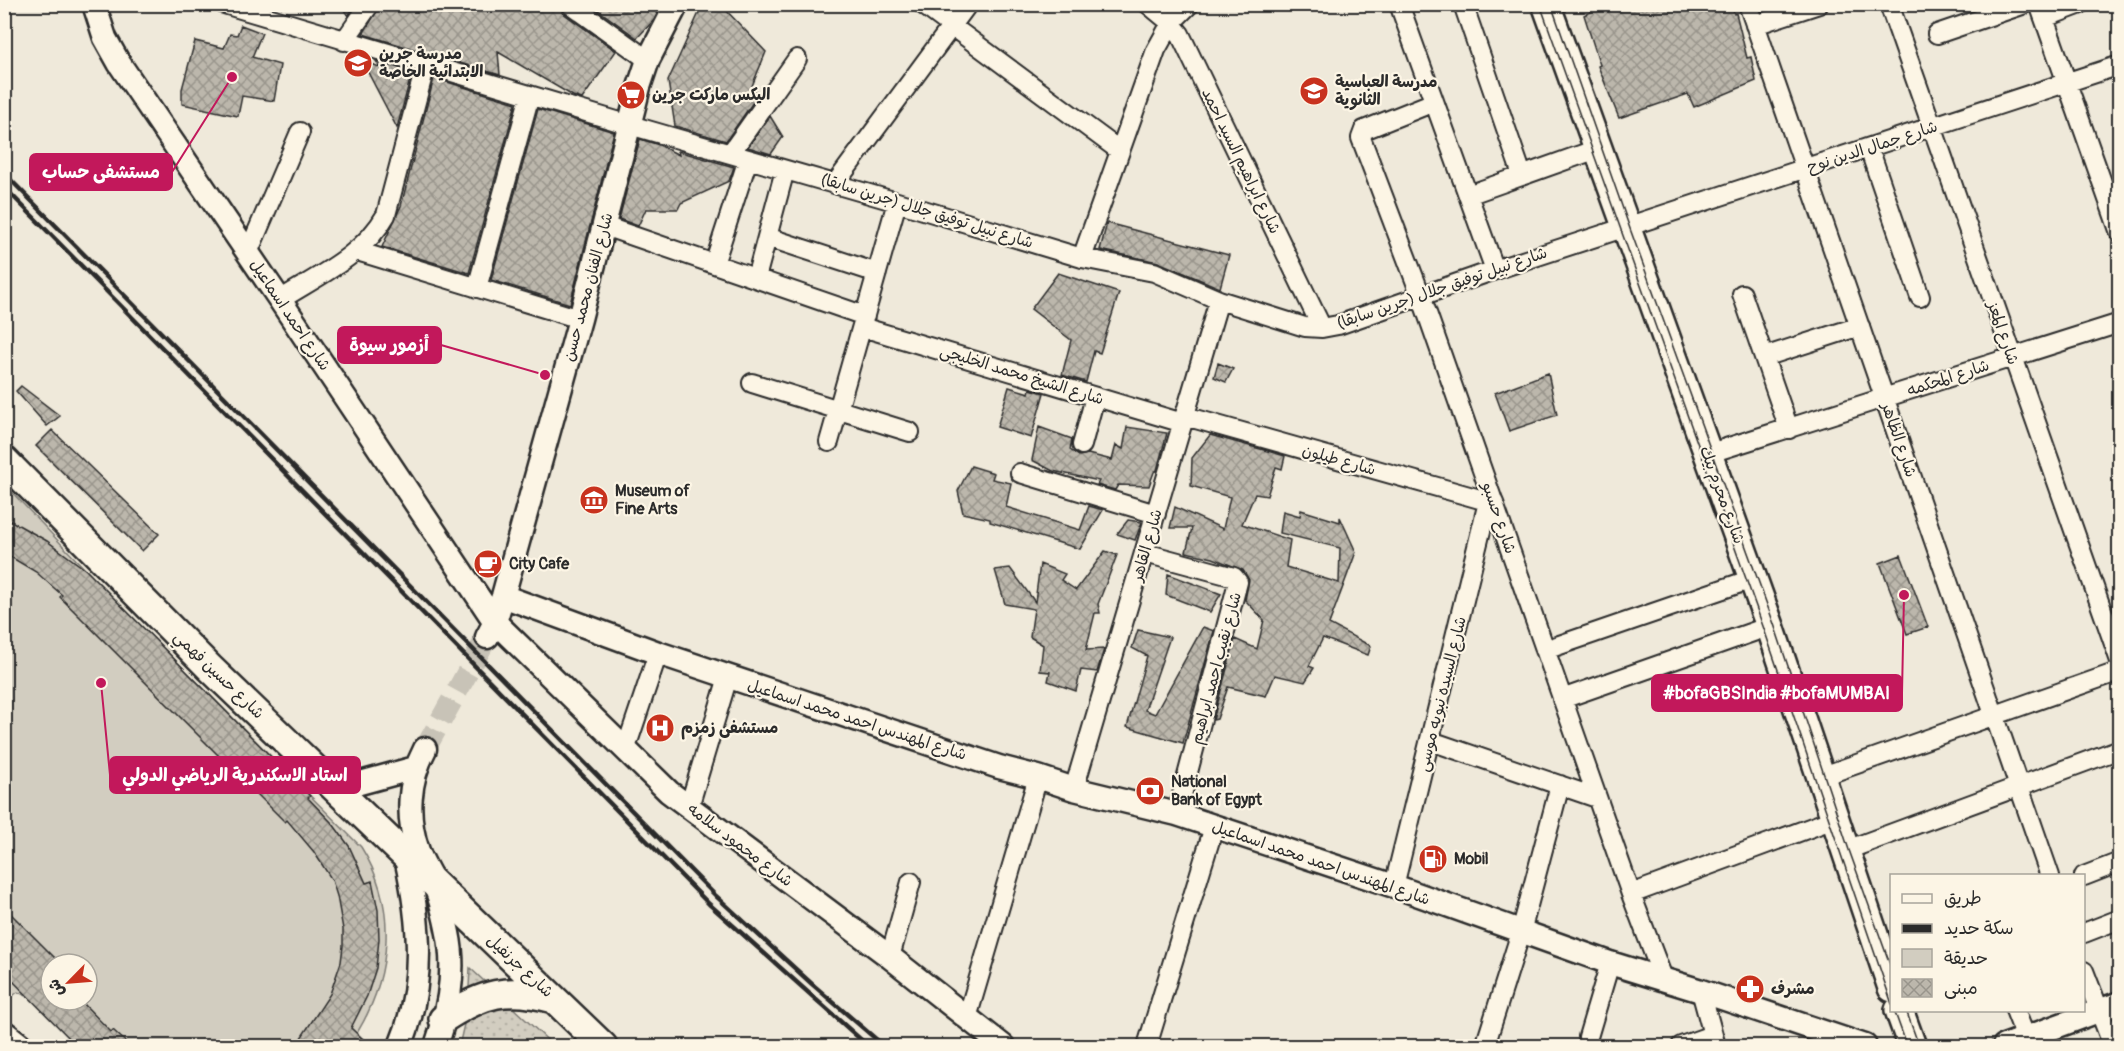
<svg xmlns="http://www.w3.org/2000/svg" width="2124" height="1051" viewBox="0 0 2124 1051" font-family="Pangolin,'Playpen Sans Arabic',sans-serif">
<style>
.green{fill:#d2cdc0;stroke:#7e7c76;stroke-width:1.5;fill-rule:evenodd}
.park{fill:url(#park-dots);stroke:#7e7c76;stroke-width:1.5}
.building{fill:url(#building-cross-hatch);stroke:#2b2b2b;stroke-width:1.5}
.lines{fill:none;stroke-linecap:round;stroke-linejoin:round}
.tertiary-tunnel{stroke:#c8c3b7;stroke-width:22;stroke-dasharray:22 11;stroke-linecap:butt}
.minor-casing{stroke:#2b2b2b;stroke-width:22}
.tertiary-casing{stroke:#2b2b2b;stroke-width:27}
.secondary-casing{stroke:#2b2b2b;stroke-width:32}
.minor{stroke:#fcf5e5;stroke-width:18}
.tertiary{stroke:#fcf5e5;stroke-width:22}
.secondary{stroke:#fcf5e5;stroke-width:27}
.tram{stroke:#2b2b2b;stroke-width:1.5}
.rail{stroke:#2b2b2b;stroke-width:4.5}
.labels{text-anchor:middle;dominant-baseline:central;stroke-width:4.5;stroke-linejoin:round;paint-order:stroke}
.poi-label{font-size:16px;font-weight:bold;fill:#2b2b2b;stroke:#fcf5e5;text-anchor:start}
.street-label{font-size:16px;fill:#2b2b2b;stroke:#fcf5e5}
.leader{fill:none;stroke:#c2185b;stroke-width:2}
.callout-dot{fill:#c2185b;stroke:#fcf5e5;stroke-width:2}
.callout{fill:#c2185b;stroke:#c2185b;stroke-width:2}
.callout-label{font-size:18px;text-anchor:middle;font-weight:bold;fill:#fff}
</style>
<defs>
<pattern id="park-dots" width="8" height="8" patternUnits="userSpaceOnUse" patternTransform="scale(1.5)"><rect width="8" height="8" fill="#d2cdc0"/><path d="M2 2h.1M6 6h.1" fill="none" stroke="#b4b0a5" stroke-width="1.8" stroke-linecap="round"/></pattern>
<pattern id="building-cross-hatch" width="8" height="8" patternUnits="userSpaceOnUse" patternTransform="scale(1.5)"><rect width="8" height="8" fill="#bcb7ac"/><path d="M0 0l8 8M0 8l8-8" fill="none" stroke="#99958c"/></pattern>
</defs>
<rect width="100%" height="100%" fill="#efe9da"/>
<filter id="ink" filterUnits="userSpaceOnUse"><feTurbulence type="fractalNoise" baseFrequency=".0167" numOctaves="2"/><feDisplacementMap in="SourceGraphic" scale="12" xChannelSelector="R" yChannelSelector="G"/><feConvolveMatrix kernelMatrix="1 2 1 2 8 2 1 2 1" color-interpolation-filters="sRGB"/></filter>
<g filter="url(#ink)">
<path class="green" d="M 5,485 L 86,570 L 361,847 C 398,906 392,975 357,1033 L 371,1046 L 78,1046 L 33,999 L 18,992 L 7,1000 L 5,998 ZM 51,964 L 87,964 L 87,1000 L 51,1000 Z"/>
<path class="park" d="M 470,968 L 554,1046 L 459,1046 L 468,1007 Z"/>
<path class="building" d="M 340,4 L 356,4 L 348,16 Z
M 381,4 L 559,4 L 563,13 L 616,51 L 582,99 L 573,96 L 498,52 L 500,75 L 363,34 Z
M 590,4 L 662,4 L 654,20 L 637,38 Z
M 703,4 L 720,4 L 766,52 L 752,86 L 758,95 L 726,141 L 675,126 L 668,81 Z
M 1608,4 L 1732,4 L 1734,14 L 1736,13 L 1747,58 L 1751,57 L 1756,81 L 1694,107 L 1688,94 L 1619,118 L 1598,66 L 1600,65 L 1584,15 Z
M 241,25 L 262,33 L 252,57 L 280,65 L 274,101 L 242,96 L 238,116 L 182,104 L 182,89 L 195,41 L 224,48 L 230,34 L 237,35 Z
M 361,59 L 381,68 L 376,61 L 412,72 L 397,128 Z
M 434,78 L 516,103 L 469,273 L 382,247 L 401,206 Z
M 538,109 L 614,132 L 570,304 L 491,280 Z
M 770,116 L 783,137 L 771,154 L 748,147 Z
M 640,139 L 659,145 L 679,155 L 678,151 L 734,167 L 729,181 L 681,203 L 678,209 L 646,209 L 638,226 L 619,219 Z
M 1107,223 L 1229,255 L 1220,288 L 1158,262 L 1100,250 Z
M 1058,273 L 1119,293 L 1100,353 L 1094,351 L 1086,382 L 1062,375 L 1071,340 L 1031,309 Z
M 1218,363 L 1233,369 L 1226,382 L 1214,377 Z
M 1548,373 L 1557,415 L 1509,431 L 1495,393 Z
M 21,386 L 60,416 L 47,426 L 16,391 Z
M 1009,387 L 1029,393 L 1030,389 L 1044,393 L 1031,438 L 997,427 Z
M 1039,427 L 1072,439 L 1070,450 L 1079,456 L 1088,454 L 1112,460 L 1116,445 L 1123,449 L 1127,427 L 1167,433 L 1157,470 L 1154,472 L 1149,486 L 1118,485 L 1115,490 L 1097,485 L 1099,481 L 1053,471 L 1032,460 Z
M 52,430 L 159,534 L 142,551 L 36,446 Z
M 1210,435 L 1285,456 L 1282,469 L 1276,467 L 1267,496 L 1255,494 L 1242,524 L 1290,540 L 1286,567 L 1339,583 L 1340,548 L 1280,533 L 1283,511 L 1300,516 L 1301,510 L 1340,522 L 1340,517 L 1356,552 L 1329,624 L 1371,646 L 1368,655 L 1323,638 L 1309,666 L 1314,668 L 1305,682 L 1275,675 L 1266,696 L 1228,687 L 1217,719 L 1213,720 L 1235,639 L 1257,649 L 1264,620 L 1245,600 L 1249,580 L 1243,570 L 1213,558 L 1186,552 L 1192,528 L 1170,528 L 1175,507 L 1223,529 L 1230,497 L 1191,486 L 1192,458 Z
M 971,466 L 994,473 L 992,479 L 1011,483 L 1006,507 L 1080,530 L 1089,506 L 1103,510 L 1080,549 L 990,522 L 990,519 L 963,513 L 958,491 Z
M 4,517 L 47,541 L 86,570 L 310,796 L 308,798 L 333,824 L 349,846 L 366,883 L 372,881 L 378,910 L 379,939 L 376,968 L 367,996 L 351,1028 L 371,1047 L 295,1047 L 330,994 L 341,962 L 343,946 L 343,929 L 337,896 L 332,880 L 314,852 L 287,820 L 285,822 L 60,597 L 62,595 L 36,572 L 4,553 Z
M 1128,520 L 1142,522 L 1135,540 L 1117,534 Z
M 1105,551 L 1117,555 L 1098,604 L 1100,613 L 1095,613 L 1086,650 L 1104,649 L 1097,672 L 1081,670 L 1076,691 L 1048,681 L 1050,672 L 1040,671 L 1043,645 L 1030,637 L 1034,609 L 1005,604 L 995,570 L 1010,568 L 1035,602 L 1040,564 L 1065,574 L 1061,580 L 1076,590 Z
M 1901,555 L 1928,627 L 1907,634 L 1880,563 Z
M 1168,574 L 1221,594 L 1210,612 L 1166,595 Z
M 1203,627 L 1214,631 L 1183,743 L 1127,727 L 1147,656 L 1132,648 L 1138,630 L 1170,637 L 1145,710 L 1155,714 Z
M 4,907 L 59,962 L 57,964 L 51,964 L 51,1000 L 80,1000 L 111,1032 L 113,1030 L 131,1047 L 78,1047 L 4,972 Z"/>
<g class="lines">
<path class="tertiary-tunnel" d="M 425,749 L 487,637"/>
<g class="minor-casing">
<path id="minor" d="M 224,4 L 630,125 L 897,202 L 1082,258 L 1154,272 L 1219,300 L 1305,327 L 1322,328 L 1338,325 L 1495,270 L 2120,65
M 570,4 L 648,60
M 922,4 L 1120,151
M 1148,4 L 1171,23 L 1180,34 L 1322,328
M 1399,4 L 1495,270
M 1463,4 L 1522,175
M 1748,4 L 2050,876
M 1889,4 L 2120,661
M 2039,4 L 2120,233
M 2044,18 L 2081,4
M 1755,25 L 1819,4
M 1937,34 L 2025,4
M 344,41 L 370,4
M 1434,102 L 1364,130 L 1361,138 L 1421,296 L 1631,894 L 1663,978
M 1869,148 L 1920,297
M 730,154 L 797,59
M 835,184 L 968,4
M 1468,195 L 1597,149
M 604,226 L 865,316
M 767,237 L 877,273
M 357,251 L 580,319
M 248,253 L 300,132
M 1082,258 L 1156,50 L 1171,23 L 1190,4
M 714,264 L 748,159
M 756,278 L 785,170
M 477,288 L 530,95
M 1742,294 L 1789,429
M 280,300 C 319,275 363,256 386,215 L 426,64
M 862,327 L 1183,423
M 1764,357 L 1860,326
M 752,383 L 910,432
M 1185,416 L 1494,503
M 829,442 L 897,202
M 1082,445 L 1095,397
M 1707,454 L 2120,323
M 1020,473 L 1156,514
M 1145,553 L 1234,577 L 1238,582 L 1177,814
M 1545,650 L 1752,579
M 1562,699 L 1770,626
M 1431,741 L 1597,798
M 625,751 L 658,653
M 1820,777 L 2120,671
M 1074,789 L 1219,300
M 689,807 L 728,677
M 1844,851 L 2120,749
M 2084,876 L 2120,862
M 1394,886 L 1488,502
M 1631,894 L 1834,819
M 2084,933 L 2120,919
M 890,957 L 911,882
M 2084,971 L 2113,1046
M 1701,991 L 1716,1046
M 2015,1010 L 2029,1046
M 967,1018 L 1038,777
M 1588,1037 L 1610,963
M 1147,1046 L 1214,827
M 1485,1046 L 1521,932 L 1560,785
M 1681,1046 L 1712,1035"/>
</g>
<g class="tertiary-casing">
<path id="tertiary" d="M 94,4 L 105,38 L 119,63 L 280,300 L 495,622 L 669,792 L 890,957 L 1003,1046
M 503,596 L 658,653 L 999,767 L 1038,777 L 1074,789 L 1177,814 L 1394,886 L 1610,963 L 1701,991 L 1865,1046
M 487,637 L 495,622 L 503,596 L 580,319 L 639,87 L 648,60 L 677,4
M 425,749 C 408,781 406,817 418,851 C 423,865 432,876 436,889 C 442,903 445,918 448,933 C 456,970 448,1012 436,1046
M 338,789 L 415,768
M 400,1046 C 426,985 420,921 406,858
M 2004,1046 L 2120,1003"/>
</g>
<g class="secondary-casing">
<path id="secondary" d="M 1546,4 L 1770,626 L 1892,988
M 4,460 L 210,668 L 603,1046
M 1899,1010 L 1912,1046
M 443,1019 C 483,993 507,986 554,999
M 4,1035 L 18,1046"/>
</g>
<use href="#minor" class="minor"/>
<use href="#tertiary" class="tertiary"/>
<use href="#secondary" class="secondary"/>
<path class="tram" d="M 1540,4 L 1764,629 L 1892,1004
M 1551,4 L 1629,226 L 1774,624 L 1849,850 L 1892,970
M 1894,1010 L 1907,1046
M 1906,1010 L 1919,1046"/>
<path class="rail" d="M 4,173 L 716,896 L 812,984 L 884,1046
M 4,187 L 709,904 L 868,1046"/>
</g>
</g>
<defs>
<g id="school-disc" transform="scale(1.5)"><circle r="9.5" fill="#c8321e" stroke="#fcf5e5"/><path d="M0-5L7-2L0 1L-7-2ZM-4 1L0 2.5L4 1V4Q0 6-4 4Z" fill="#fff"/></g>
<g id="supermarket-disc" transform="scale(1.5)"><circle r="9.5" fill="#c8321e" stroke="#fcf5e5"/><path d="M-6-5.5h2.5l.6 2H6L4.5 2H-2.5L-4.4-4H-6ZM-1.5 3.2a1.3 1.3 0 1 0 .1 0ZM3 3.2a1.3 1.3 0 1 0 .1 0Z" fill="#fff"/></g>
<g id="museum-disc" transform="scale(1.5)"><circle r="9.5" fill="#c8321e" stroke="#fcf5e5"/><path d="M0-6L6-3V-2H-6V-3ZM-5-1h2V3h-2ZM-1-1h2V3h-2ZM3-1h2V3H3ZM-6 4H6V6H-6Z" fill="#fff"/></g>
<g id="cafe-disc" transform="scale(1.5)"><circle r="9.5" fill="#c8321e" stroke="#fcf5e5"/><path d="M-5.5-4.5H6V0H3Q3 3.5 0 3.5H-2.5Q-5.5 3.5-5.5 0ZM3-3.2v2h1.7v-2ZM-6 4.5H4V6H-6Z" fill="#fff"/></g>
<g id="hospital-disc" transform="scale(1.5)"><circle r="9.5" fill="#c8321e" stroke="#fcf5e5"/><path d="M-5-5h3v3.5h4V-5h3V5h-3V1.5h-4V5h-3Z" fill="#fff"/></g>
<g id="bank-disc" transform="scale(1.5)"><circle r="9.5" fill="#c8321e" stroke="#fcf5e5"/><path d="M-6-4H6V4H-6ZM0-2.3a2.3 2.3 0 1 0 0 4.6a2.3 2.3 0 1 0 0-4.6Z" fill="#fff"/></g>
<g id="fuel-disc" transform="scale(1.5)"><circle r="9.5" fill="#c8321e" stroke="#fcf5e5"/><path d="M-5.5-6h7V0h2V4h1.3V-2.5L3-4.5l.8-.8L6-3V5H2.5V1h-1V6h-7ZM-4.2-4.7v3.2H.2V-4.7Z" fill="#fff"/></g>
<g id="pharmacy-disc" transform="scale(1.5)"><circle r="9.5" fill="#c8321e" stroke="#fcf5e5"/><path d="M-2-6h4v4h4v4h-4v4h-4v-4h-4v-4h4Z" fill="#fff"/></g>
</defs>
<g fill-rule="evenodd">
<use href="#school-disc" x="358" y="63"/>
<use href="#school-disc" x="1314" y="91"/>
<use href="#supermarket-disc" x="631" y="95"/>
<use href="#museum-disc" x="594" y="500"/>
<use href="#cafe-disc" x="488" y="564"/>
<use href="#hospital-disc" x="660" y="728"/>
<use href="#bank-disc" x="1150" y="791"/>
<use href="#fuel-disc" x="1433" y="859"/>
<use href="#pharmacy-disc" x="1750" y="989"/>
</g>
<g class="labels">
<g class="poi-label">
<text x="379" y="54">مدرسة جرين<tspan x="379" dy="18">الابتدائية الخاصة</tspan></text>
<text x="1335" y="82">مدرسة العباسية<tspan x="1335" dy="18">الثانوية</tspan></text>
<text x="652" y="95">اليكس ماركت جرين</text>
<text x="615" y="491">Museum of<tspan x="615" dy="18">Fine Arts</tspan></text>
<text x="509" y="564">City Cafe</text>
<text x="681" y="728">مستشفى زمزم</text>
<text x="1171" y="782">National<tspan x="1171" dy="18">Bank of Egypt</tspan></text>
<text x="1454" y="859">Mobil</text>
<text x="1771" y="989">مشرف</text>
</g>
<g class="street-label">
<text transform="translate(1872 147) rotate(-18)">شارع جمال الدين نوح</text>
<text transform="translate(1241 161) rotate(64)">شارع ابراهيم السيد احمد</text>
<text transform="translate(927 211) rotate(17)">شارع نبيل توفيق جلال (جرين سابقا)</text>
<text transform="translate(588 287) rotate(-75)">شارع الفنان محمد حسن</text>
<text transform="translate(1442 288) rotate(-19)">شارع نبيل توفيق جلال (جرين سابقا)</text>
<text transform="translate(290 315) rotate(56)">شارع احمد اسماعيل</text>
<text transform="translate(2003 333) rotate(71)">شارع المعز</text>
<text transform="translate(1022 375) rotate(17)">شارع الشيخ محمد الخليجى</text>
<text transform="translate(1948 378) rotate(-18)">شارع المحكمه</text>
<text transform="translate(1899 440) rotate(71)">شارع الظاهر</text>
<text transform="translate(1339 460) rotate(16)">شارع طيلون</text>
<text transform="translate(1722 495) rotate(70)">شارع محرم بيك</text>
<text transform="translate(1499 518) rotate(71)">شارع حسبو</text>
<text transform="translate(1147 545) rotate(-74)">شارع القاهر</text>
<text transform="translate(1216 668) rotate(-75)">شارع نقيب احمد ابراهيم</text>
<text transform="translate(219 675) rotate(44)">شارع حسين فهمي</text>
<text transform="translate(1442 694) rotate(-76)">شارع السيده نبويه موسى</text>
<text transform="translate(857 720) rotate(18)">شارع المهندس احمد محمد اسماعيل</text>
<text transform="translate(740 845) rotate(37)">شارع محمود سلامه</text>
<text transform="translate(1321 863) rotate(19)">شارع المهندس احمد محمد اسماعيل</text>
<text transform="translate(520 966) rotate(43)">شارع جرنفيل</text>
</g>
</g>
<path class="leader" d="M232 77L172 172M545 375L441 345M1904 595L1902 693M101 683L110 775"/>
<g class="callout-dot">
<circle cx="232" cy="77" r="6"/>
<circle cx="545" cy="375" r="6"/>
<circle cx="1904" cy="595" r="6"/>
<circle cx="101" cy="683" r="6"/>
</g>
<g class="callout">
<rect x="30" y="154" width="142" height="36" rx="6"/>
<rect x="338" y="327" width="103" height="36" rx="6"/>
<rect x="1652" y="675" width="250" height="36" rx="6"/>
<rect x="110" y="757" width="250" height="36" rx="6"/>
</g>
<g class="callout-label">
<text x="101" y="178">مستشفى حساب</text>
<text x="389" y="351">أزمور سيوة</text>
<text x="1777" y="699">#bofaGBSIndia #bofaMUMBAI</text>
<text x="235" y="781">استاد الاسكندرية الرياضي الدولي</text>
</g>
<rect width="2124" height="1051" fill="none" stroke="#fcf5e5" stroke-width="24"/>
<rect x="12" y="12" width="2100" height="1027" fill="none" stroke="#2b2b2b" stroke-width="2" filter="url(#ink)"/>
<rect x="1890" y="874" width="195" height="138" fill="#fcf5e5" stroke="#a8a49b" stroke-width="1.5"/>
<rect x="1902" y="894" width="30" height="9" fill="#fcf5e5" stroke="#a8a49b" stroke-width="1.5"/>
<text x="1944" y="904" font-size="18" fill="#2b2b2b">طريق</text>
<rect x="1902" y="924" width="30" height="9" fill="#2b2b2b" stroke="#a8a49b" stroke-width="1.5"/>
<text x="1944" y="934" font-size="18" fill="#2b2b2b">سكة حديد</text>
<rect x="1902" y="949" width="30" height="18" fill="#d2cdc0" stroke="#a8a49b" stroke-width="1.5"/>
<text x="1944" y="964" font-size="18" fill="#2b2b2b">حديقة</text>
<rect x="1902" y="979" width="30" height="18" fill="url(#building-cross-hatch)" stroke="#a8a49b" stroke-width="1.5"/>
<text x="1944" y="994" font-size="18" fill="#2b2b2b">مبنى</text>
<g transform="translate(69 982) rotate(245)"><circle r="28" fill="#fcf5e5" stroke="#a8a49b" stroke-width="1.5"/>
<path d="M0-4.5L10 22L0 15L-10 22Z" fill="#c8321e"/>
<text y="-9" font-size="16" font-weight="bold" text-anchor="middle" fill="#2b2b2b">ش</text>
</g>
</svg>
